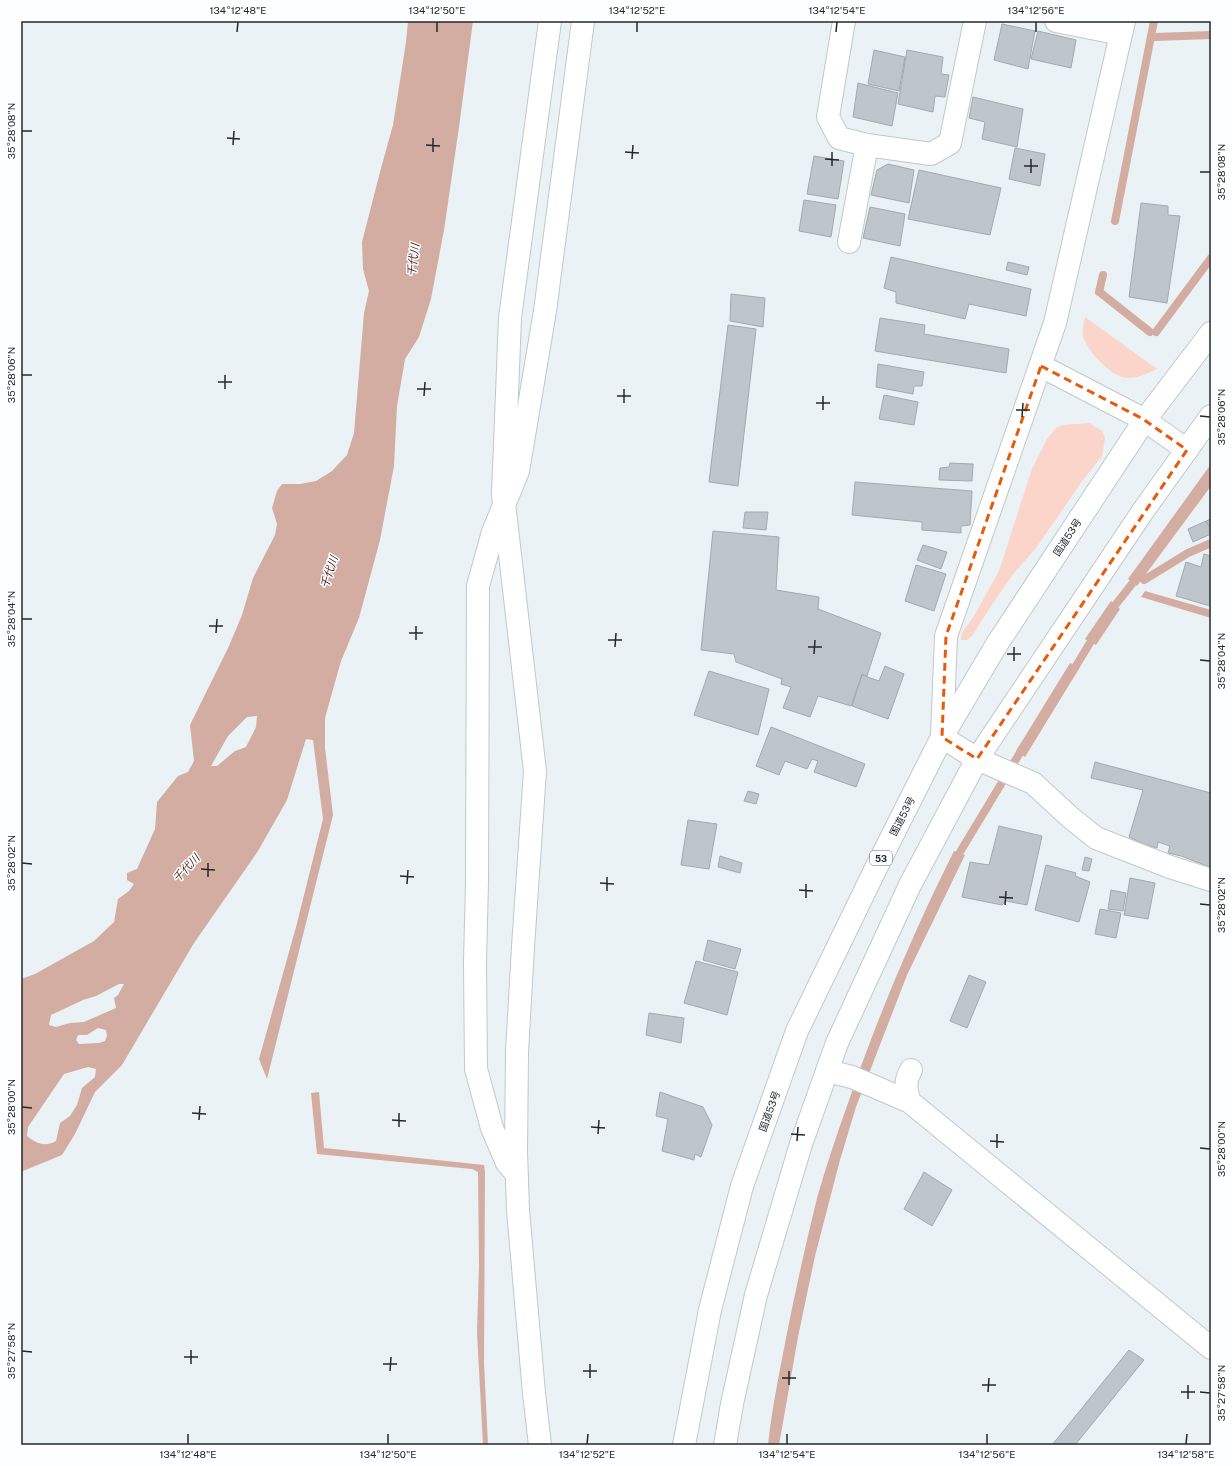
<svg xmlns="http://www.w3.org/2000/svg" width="1232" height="1466" viewBox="0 0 1232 1466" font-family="'Public Sans','Noto Sans JP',sans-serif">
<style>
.green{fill:#fbd4ca}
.water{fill:#d3aca2;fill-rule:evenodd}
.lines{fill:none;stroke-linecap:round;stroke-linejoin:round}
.stream{stroke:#d3aca2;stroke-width:8}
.building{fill:#bfc6cb;stroke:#a2aaae}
.street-casing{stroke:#c0c8cc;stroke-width:24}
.highway-casing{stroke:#c0c8cc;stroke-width:24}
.street{stroke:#fff;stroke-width:22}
.highway{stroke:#fff;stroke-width:22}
.marked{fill:none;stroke:#e8590c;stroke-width:3;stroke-dasharray:8 5;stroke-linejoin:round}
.ticks{fill:none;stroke:#25282a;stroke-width:1.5}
.labels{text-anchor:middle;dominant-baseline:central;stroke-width:3;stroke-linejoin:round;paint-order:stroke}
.shield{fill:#fcfeff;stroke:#66686a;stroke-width:1}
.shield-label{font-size:9px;font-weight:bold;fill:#25282a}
.street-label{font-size:10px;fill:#25282a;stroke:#fcfeff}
.water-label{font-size:11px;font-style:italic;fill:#511f14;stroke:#fcfeff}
.neatline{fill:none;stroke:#25282a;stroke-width:1.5}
.ticks-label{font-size:10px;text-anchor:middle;fill:#25282a}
</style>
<rect width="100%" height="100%" fill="#eaf2f6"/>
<path class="green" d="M 1085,317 L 1157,369 C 1148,373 1136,379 1127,378 C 1111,377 1087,351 1083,336 C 1082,330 1084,323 1085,317 Z
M 1089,423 L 1102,431 L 1105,438 L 1102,456 L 1083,480 L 1036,548 L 1014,573 L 995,600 L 972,636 L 967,640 L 961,640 L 962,633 L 974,616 L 999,571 L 1032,469 L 1047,439 L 1056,428 L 1063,425 Z"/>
<path class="water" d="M 408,21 L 473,21 L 459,127 L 444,230 L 431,299 L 419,337 L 405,359 L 397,406 L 394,466 L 380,540 L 359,618 L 341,661 L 325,718 L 325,748 L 333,815 L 267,1079 L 259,1059 L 296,927 L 323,819 L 313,740 L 306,739 L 287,800 L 258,851 L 194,943 L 122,1065 L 95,1092 L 75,1134 L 62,1155 L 23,1171 L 21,1173 L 21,979 L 35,974 L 94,941 L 114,922 L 118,899 L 129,891 L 134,884 L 127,880 L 127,873 L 137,869 L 155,829 L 157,802 L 178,776 L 188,772 L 194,761 L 190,725 L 229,646 L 242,615 L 253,578 L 275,535 L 277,524 L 272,508 L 277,491 L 282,484 L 300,484 L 316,481 L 332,471 L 347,455 L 354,433 L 364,313 L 369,291 L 363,269 L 362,242 L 380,172 L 393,125 L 406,42 ZM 257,716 L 256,727 L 246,747 L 235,751 L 217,766 L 211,766 L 228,736 L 247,717 ZM 119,984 L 124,984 L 118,995 L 114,998 L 116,1008 L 84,1022 L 70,1023 L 56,1027 L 49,1025 L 51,1015 L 83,1000 L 96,996 ZM 98,1028 L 106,1030 L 107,1036 L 105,1041 L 99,1043 L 79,1044 L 76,1040 L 78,1035 L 87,1035 ZM 88,1067 L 96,1069 L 95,1077 L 82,1088 L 77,1105 L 70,1116 L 60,1123 L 56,1141 C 45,1147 37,1144 27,1136 L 28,1127 L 64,1074 Z
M 1211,464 L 1211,486 L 1137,586 L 1128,579 Z
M 1145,591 L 1211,610 L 1211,618 L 1141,597 Z
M 1111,601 L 1120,609 L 1096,645 L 1085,639 Z
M 1070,663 L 1080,667 L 1025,757 L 1016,751 Z
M 954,851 L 965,855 L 907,975 L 856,1107 L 840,1160 L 815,1256 L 798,1337 L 779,1445 L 768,1445 C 772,1407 780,1370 787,1333 C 796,1288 806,1243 817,1198 C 826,1167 836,1136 847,1106 C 877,1018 913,933 954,851 Z
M 319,1092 L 324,1148 L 484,1165 L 485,1172 L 484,1363 L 488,1445 L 483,1445 L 477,1332 L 479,1265 L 478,1172 L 472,1169 L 317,1154 L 311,1093 Z"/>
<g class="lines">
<path class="stream" d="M 1155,37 L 1211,35
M 1115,221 L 1154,21
M 1099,292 L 1103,275
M 1102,294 L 1150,332
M 1156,332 L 1211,258
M 1144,580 L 1188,553 L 1211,543
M 1109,613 L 1139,575
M 1071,674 L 1096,633
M 954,862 L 1024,746"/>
</g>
<path class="building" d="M 1002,24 L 1035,31 L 1028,69 L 994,60 Z
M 1038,31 L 1076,40 L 1071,68 L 1031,59 Z
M 874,50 L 905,57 L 899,91 L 868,84 Z
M 907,50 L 943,57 L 941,74 L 949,75 L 945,97 L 935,96 L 933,112 L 898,104 Z
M 858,83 L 898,93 L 892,126 L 853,117 Z
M 973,97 L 1023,109 L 1017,147 L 982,139 L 985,122 L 969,118 Z
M 1015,148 L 1045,154 L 1040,186 L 1009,179 Z
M 814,156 L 844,161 L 838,199 L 807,194 Z
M 888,164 L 914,170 L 909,203 L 871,195 L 877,170 Z
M 919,170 L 1001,188 L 990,235 L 908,219 Z
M 804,200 L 836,205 L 831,237 L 799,231 Z
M 1141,203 L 1168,206 L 1168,215 L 1180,216 L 1167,303 L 1129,297 Z
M 870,207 L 905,214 L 900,246 L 863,238 Z
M 891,257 L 1031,289 L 1026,316 L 969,304 L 965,319 L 896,303 L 896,292 L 884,288 Z
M 1008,262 L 1029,267 L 1027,275 L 1006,270 Z
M 731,294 L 765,298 L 763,327 L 730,321 Z
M 880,318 L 925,325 L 924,334 L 1009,349 L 1006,373 L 875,351 Z
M 728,325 L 756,329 L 738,486 L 709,482 Z
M 878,364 L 924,372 L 922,386 L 914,386 L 913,394 L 876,387 Z
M 884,395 L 918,402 L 914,425 L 879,419 Z
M 950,463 L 973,464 L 972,481 L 939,480 L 940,468 L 949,467 Z
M 855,482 L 972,491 L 970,525 L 961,526 L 961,533 L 922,530 L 922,522 L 852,515 Z
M 745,512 L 768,512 L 766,530 L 743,528 Z
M 1211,518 L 1211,529 L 1206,522 Z
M 1211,519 L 1211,534 L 1193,542 L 1188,529 Z
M 713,531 L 779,537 L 776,590 L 819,597 L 818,609 L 881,633 L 867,676 L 862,674 L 851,706 L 818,696 L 810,717 L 783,708 L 791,687 L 781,684 L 782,679 L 736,662 L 734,654 L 701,650 Z
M 923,545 L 947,552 L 941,569 L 917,560 Z
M 1204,554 L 1211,556 L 1211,601 L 1210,606 L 1176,596 L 1186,562 L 1201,567 Z
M 916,565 L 946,574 L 934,611 L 905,601 Z
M 885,666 L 904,674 L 888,719 L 852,706 L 862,675 L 879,681 Z
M 709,671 L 769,689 L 758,735 L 694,715 Z
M 771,727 L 865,764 L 856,787 L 814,772 L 818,761 L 812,759 L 807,769 L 785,761 L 779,775 L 756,766 Z
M 1095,762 L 1211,793 L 1211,861 L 1210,867 L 1181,856 L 1168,853 L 1170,846 L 1158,842 L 1157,848 L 1146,845 L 1129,837 L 1143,790 L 1091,778 Z
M 748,791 L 759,794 L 756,804 L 744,801 Z
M 688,820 L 717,824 L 709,869 L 681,865 Z
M 999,826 L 1042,836 L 1027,905 L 1006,901 L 1002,905 L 962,897 L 970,862 L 989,865 Z
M 720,856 L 742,863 L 740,873 L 718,867 Z
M 1085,857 L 1092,859 L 1089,871 L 1082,870 Z
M 1046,865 L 1076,873 L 1075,876 L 1090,882 L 1079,922 L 1035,910 Z
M 1130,878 L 1155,883 L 1148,919 L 1124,915 Z
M 1111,890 L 1126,893 L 1123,911 L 1108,909 Z
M 1100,909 L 1121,913 L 1116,938 L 1095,934 Z
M 708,940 L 741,949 L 735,969 L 703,960 Z
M 696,961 L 738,972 L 727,1015 L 684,1003 Z
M 969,975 L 986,982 L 967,1028 L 950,1021 Z
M 649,1013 L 684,1018 L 681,1043 L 646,1035 Z
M 660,1092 L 703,1107 L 712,1125 L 701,1157 L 695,1154 L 694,1160 L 662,1151 L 668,1119 L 656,1116 Z
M 924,1172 L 952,1190 L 932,1226 L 904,1209 Z
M 1129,1350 L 1144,1360 L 1075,1445 L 1052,1445 Z"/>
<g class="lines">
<g class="street-casing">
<path id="street" d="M 844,21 L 828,117 L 839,138 L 867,145 L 931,154 L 950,143 L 975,21
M 1056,21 L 1121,34
M 1124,21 L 1055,323 L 946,636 L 942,737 L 977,759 L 1033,783 L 1071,818 L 1096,838 L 1170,867 L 1211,880
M 849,242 L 867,145
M 1041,366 L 1143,419 L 1187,450
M 911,1070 C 904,1082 906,1090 910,1102 L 1211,1348
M 827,1071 L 852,1077 L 910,1102
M 515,1172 L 507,1163 L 492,1128 L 476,1069 L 475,962 L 477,882 L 478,586 L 493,532 L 518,471 L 545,311 L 583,21
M 540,1445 L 534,1393 L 518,1210 L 516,1151 L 517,1052 L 523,947 L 535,771 L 503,494 L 510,318 L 550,21"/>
</g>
<g class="highway-casing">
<path id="highway" d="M 684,1445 L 710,1310 L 742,1186 L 797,1031 L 877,866 L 942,737 L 997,644 L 1144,421 L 1211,333
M 725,1445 L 732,1404 L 756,1295 L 801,1144 L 837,1043 L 910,885 L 977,759 L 1143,511 L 1211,416"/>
</g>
<use href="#street" class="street"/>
<use href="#highway" class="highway"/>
</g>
<path class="marked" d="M 1041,366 L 1143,419 L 1187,450 L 977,759 L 942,737 L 946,636 Z"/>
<path class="ticks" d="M 237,32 L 238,22M 437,32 L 437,22M 637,32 L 637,22M 836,32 L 837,22M 1036,32 L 1036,22M 22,131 L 32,131M 227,138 L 240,139M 233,145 L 234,131M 426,145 L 440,146M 433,152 L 433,138M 625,152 L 639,153M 632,159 L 633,145M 825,159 L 839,160M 832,166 L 832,152M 1024,166 L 1038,166M 1200,172 L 1210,172M 1031,173 L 1031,159M 22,375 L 32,375M 218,382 L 232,382M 225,389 L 225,375M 417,389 L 431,389M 424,396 L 425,382M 617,396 L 631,396M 624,403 L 624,389M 816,403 L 830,403M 823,410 L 823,396M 1016,410 L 1030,410M 1200,416 L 1210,417M 1022,417 L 1023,403M 22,619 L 32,619M 209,626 L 223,626M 216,633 L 217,619M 409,633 L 423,633M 416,640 L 416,626M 608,640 L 622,640M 615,647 L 616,633M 808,647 L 822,647M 814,654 L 815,640M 1007,654 L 1021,654M 1200,660 L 1210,661M 1014,661 L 1014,647M 22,863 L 32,864M 201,869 L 215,870M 400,876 L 414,877M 208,877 L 208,863M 600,883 L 614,884M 407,884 L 408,870M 799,890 L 813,891M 607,891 L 607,877M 999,897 L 1013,898M 806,898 L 806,884M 1200,904 L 1210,905M 1005,905 L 1006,891M 22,1107 L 32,1108M 192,1113 L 206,1114M 199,1120 L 200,1106M 392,1120 L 406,1121M 399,1127 L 399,1113M 591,1127 L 605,1128M 598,1134 L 599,1120M 791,1134 L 805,1135M 797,1141 L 798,1127M 990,1141 L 1004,1142M 997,1148 L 997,1134M 1200,1148 L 1210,1149M 22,1351 L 32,1352M 184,1357 L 198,1357M 191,1364 L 191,1350M 383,1364 L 397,1364M 390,1371 L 391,1357M 583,1371 L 597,1371M 590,1378 L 590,1364M 782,1378 L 796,1378M 789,1385 L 789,1371M 982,1385 L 996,1385M 988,1392 L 989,1378M 1181,1392 L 1195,1392M 1200,1392 L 1210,1393M 1188,1399 L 1188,1385M 188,1444 L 188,1434M 388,1444 L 388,1434M 587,1444 L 588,1434M 787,1444 L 787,1434M 987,1444 L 987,1434M 1186,1444 L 1187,1434"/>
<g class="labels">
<rect class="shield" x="870" y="851" width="22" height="14" rx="3"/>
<g class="shield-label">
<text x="881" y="858">53</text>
</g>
<g class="street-label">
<text transform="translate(1067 537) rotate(-57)">国道53号</text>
<text transform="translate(902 816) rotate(-63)">国道53号</text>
<text transform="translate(769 1111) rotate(-70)">国道53号</text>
</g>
<g class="water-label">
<text transform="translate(413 260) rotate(-83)">千代川</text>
<text transform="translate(329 572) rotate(-72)">千代川</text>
<text transform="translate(186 868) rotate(-47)">千代川</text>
</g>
</g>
<rect width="1232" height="1466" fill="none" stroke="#fcfeff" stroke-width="44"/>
<rect x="22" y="22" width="1188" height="1422" class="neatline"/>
<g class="ticks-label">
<text x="238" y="14">134°12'48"E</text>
<text x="437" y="14">134°12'50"E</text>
<text x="637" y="14">134°12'52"E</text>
<text x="837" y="14">134°12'54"E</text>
<text x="1036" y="14">134°12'56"E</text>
<text transform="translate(11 131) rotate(-90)" y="4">35°28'08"N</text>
<text transform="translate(1221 172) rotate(-90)" y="4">35°28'08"N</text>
<text transform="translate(11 375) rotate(-90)" y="4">35°28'06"N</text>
<text transform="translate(1221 417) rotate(-90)" y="4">35°28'06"N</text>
<text transform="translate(11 619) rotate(-90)" y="4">35°28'04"N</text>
<text transform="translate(1221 661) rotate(-90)" y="4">35°28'04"N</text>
<text transform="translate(11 863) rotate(-90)" y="4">35°28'02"N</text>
<text transform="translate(1221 905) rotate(-90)" y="4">35°28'02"N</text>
<text transform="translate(11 1107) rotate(-90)" y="4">35°28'00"N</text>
<text transform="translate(1221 1149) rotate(-90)" y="4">35°28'00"N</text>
<text transform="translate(11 1351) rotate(-90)" y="4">35°27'58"N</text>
<text transform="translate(1221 1393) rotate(-90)" y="4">35°27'58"N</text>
<text x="188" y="1458">134°12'48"E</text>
<text x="388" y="1458">134°12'50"E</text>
<text x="587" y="1458">134°12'52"E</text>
<text x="787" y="1458">134°12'54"E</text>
<text x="987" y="1458">134°12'56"E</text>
<text x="1186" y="1458">134°12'58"E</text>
</g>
</svg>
